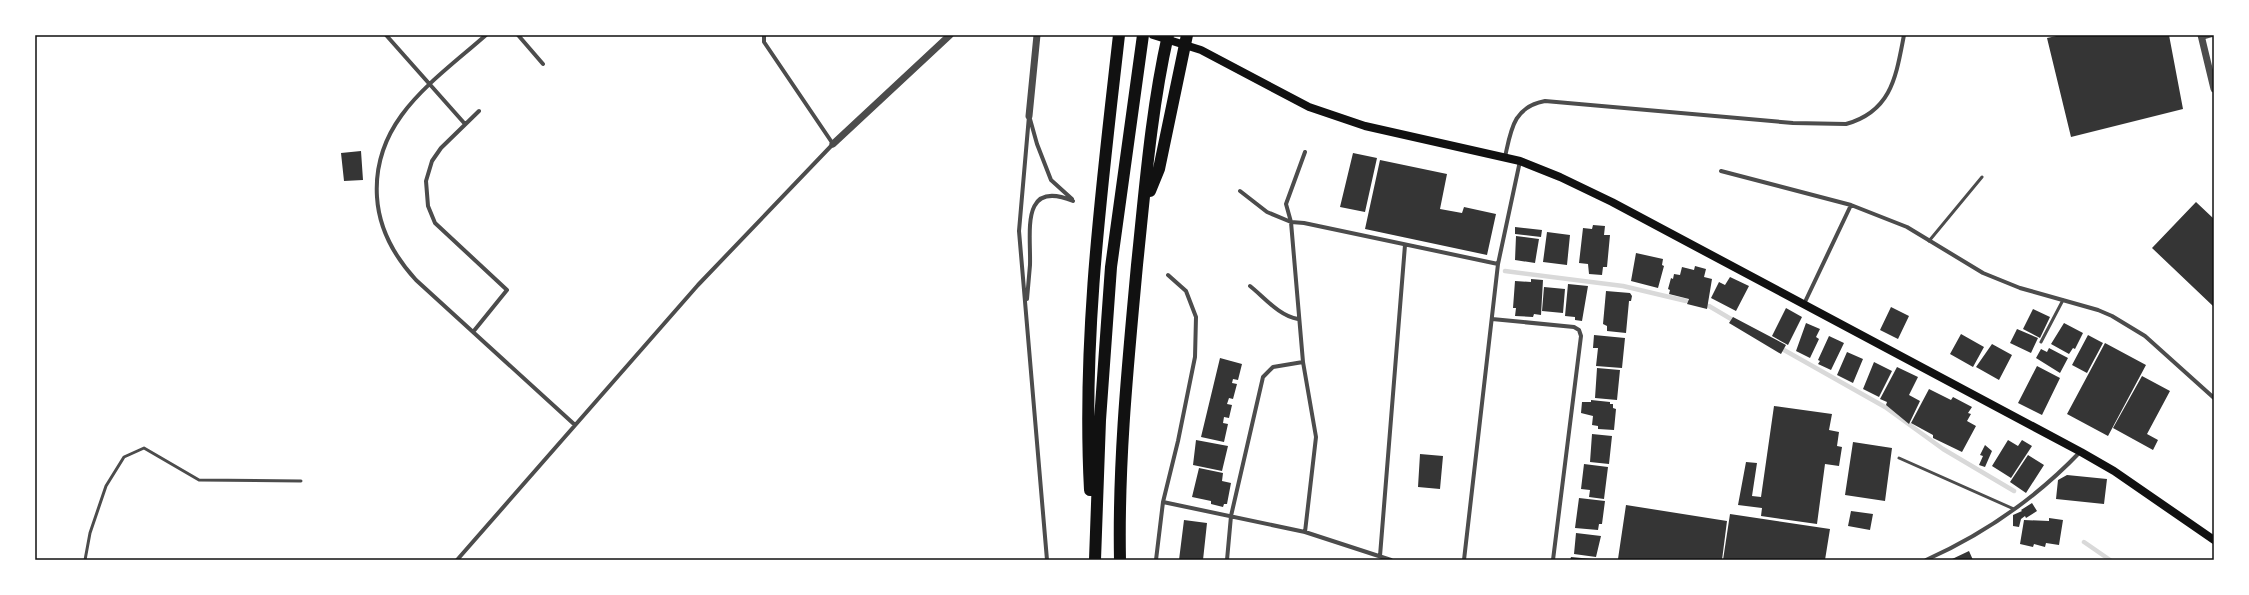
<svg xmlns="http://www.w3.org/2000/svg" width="2249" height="595" viewBox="0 0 2249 595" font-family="'Varela Round',sans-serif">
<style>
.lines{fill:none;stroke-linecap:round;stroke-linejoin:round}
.stream{stroke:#d9d9d9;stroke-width:4.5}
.building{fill:#353535}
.service{stroke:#4c4c4c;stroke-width:3}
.minor{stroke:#4c4c4c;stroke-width:4}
.tertiary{stroke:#4c4c4c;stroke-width:7}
.secondary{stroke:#111;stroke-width:8}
.motorway{stroke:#111;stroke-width:12}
.neatline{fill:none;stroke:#111;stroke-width:1.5}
</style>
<rect width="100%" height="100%" fill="#fff"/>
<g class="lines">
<path class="stream" d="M 1505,271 L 1623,286 L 1686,301
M 1709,306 L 1731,319
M 1784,350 L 1885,407 L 1943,449 L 2014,491
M 2084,542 L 2110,560"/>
</g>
<path class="building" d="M 2061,35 L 2169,35 L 2183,109 L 2071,137 L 2047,38 Z
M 361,151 L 363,180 L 344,181 L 341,153 Z
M 1353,153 L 1377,158 L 1365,212 L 1340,207 Z
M 1380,160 L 1447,174 L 1440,209 L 1462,213 L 1464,207 L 1496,214 L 1487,255 L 1365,229 Z
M 2196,202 L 2214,219 L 2214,307 L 2152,248 Z
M 1593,225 L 1605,226 L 1604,235 L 1610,235 L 1607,267 L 1603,267 L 1602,275 L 1589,274 L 1588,264 L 1579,263 L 1583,228 L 1592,229 Z
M 1515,227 L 1542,230 L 1541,237 L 1515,234 Z
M 1547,232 L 1570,235 L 1567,265 L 1543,262 Z
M 1516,236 L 1539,239 L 1535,263 L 1515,260 Z
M 1636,253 L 1663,259 L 1662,265 L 1664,266 L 1658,288 L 1631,281 Z
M 1695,266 L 1706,269 L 1704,277 L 1712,279 L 1707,309 L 1687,304 L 1689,299 L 1669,294 L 1670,290 L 1668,289 L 1671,278 L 1673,279 L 1674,274 L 1680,275 L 1682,267 L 1694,270 Z
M 1730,277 L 1749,286 L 1736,311 L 1711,298 L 1719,282 L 1725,285 Z
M 1531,279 L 1543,280 L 1541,315 L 1534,314 L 1533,317 L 1515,316 L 1516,308 L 1513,308 L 1515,281 L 1531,282 Z
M 1568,284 L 1588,286 L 1582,321 L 1575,320 L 1575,317 L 1565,316 Z
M 1544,287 L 1565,289 L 1563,313 L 1542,311 Z
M 1606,291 L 1630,293 L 1632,296 L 1631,301 L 1629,301 L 1626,333 L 1607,331 L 1607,326 L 1603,324 Z
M 1891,307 L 1909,316 L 1898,339 L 1880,330 Z
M 1786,308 L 1802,317 L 1788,345 L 1772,336 Z
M 2033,309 L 2050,317 L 2040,338 L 2023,329 Z
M 1733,317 L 1786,345 L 1781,354 L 1729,323 Z
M 1806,323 L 1820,329 L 1816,337 L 1819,339 L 1810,358 L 1796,351 Z
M 2064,323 L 2083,333 L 2075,349 L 2073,348 L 2069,354 L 2051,344 Z
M 2017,329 L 2038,338 L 2031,353 L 2010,343 Z
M 1961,334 L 1984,347 L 1973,367 L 1950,354 Z
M 1594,335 L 1625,338 L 1622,368 L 1596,366 L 1598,348 L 1593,348 Z
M 2088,335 L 2103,343 L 2087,373 L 2072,365 Z
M 1829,336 L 1844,343 L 1831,370 L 1818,364 L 1820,361 L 1818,360 Z
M 2105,343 L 2146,365 L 2108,436 L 2067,414 Z
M 1992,344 L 2012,355 L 1999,380 L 1976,367 Z
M 2049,348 L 2068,358 L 2060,373 L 2036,358 L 2041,349 L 2047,352 Z
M 1847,352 L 1863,359 L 1853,383 L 1837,375 Z
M 1220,358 L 1242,364 L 1238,380 L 1233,379 L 1232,383 L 1237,384 L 1233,399 L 1229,398 L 1227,404 L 1232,405 L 1229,418 L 1224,417 L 1223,423 L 1228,424 L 1224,442 L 1201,437 Z
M 1874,362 L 1892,371 L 1879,397 L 1863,389 Z
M 2037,366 L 2060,378 L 2042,415 L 2018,403 Z
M 1897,367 L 1918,377 L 1909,395 L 1920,401 L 1909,424 L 1886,405 L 1887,402 L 1880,399 Z
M 1597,368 L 1620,370 L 1617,400 L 1595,398 Z
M 2142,376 L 2170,391 L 2147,434 L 2158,440 L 2153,450 L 2113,428 Z
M 1929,389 L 1951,400 L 1953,397 L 1972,407 L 1968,413 L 1971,414 L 1967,421 L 1976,426 L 1962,452 L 1933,438 L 1933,435 L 1911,423 Z
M 1591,400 L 1610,402 L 1610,404 L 1613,404 L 1613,408 L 1616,409 L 1614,430 L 1598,429 L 1598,426 L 1592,425 L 1593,416 L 1581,413 L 1582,402 L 1591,402 Z
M 1774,406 L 1832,414 L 1829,430 L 1839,432 L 1837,446 L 1842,447 L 1839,466 L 1825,464 L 1817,524 L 1761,516 L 1762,508 L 1738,505 L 1746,462 L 1757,463 L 1752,496 L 1761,497 Z
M 1592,434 L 1612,436 L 1609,464 L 1590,462 Z
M 1196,440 L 1228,446 L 1222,471 L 1193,465 Z
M 2008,440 L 2018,446 L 2022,440 L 2032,446 L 2011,478 L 1992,466 Z
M 1853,442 L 1892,448 L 1885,501 L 1845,495 Z
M 1985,445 L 1992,451 L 1985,467 L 1979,465 L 1983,456 L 1980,455 Z
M 1420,454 L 1443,456 L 1440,489 L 1418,487 Z
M 2028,455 L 2044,465 L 2026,493 L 2010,482 Z
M 1584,464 L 1608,467 L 1604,499 L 1589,497 L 1590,490 L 1581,489 Z
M 1199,468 L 1223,473 L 1222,481 L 1231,483 L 1227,504 L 1224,504 L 1223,507 L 1211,504 L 1211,501 L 1192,497 Z
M 2067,475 L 2107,479 L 2104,504 L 2056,499 L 2058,480 Z
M 1579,498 L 1605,501 L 1602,524 L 1599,524 L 1598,530 L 1575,528 Z
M 2032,503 L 2037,511 L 2026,518 L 2025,516 L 2021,519 L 2019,527 L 2013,526 L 2013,515 L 2022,511 L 2021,510 Z
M 1626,505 L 1727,521 L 1722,560 L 1618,559 Z
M 1851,511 L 1873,514 L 1870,530 L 1848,526 Z
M 1730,514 L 1830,529 L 1825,560 L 1723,560 Z
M 2049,518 L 2063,520 L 2059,545 L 2046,543 L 2045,547 L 2034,544 L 2033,547 L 2020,544 L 2024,520 L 2049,521 Z
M 1184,520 L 1207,523 L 1203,560 L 1179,560 Z
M 1576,533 L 1601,536 L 1596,557 L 1574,554 Z
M 1969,551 L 1973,560 L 1950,560 Z
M 1571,557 L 1592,559 L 1592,560 L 1570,560 Z"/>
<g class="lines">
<path class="service" d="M 1929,241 L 1982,177
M 2041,342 L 2063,300
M 1899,458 L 2014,509
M 85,560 L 90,533 L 106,486 L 124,457 L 144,448 L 199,480 L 301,481"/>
<path class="minor" d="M 386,35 L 465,124
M 486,35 C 434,81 372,120 377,197 C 379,230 394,256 416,280 L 575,425
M 518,35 L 543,64
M 2201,38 L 2212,35
M 1029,116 L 1019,231 L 1047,560
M 1030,119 L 1037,144 L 1051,180 L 1072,199
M 1505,157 C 1511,130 1513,107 1545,101 L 1793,123 L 1846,124 C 1892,111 1896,76 1904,35
M 1721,171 L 1851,205 L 1907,227 L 1983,273 L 2020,288 L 2098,310 L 2112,316 L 2145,336 L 2214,398
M 1240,191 L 1267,212 L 1291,222
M 1291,222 L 1286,204 L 1305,152
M 1250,286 C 1264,297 1279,316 1298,319
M 1027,299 C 1028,288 1029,277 1030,265 C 1031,232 1020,179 1073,201
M 1804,304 L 1851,205
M 1492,319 L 1574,327 L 1579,330 L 1581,336 L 1553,560
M 473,332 L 507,290 L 435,223 L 428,206 L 426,181 L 432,161 L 441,148 L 479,111
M 1303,362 L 1291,222 L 1304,223 L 1498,264
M 1163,502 L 1305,532 L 1391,560
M 1380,556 L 1405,245
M 457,560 L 698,285 L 833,144 L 764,42 L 764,35
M 1156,560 L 1163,502 L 1178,441 L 1195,357 L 1196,317 L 1186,291 L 1168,275
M 1227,560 L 1231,516 L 1263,377 L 1273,367 L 1303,362 L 1316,437 L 1305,532
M 1464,560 L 1498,264 L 1520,161
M 1926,560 C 1984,534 2036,498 2080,452"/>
<path class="tertiary" d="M 2201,35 L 2214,89
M 1029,116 L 1037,35
M 833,144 L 950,35"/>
<path class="secondary" d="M 1153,35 L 1201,50 L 1309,107 L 1365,126 L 1520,161 L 1560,177 L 1612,202 L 2081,452 L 2114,471 L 2214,540"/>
<path class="motorway" d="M 1150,191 L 1159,169 L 1187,35
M 1090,490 C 1082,338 1102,186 1119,35
M 1095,560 L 1100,420 L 1111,267 L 1143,35
M 1120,560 C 1118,461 1128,363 1137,265 C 1145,189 1151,110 1168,35"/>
</g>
<rect width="2249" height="595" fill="none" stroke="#ffffff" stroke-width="72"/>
<rect x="36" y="36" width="2177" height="523" class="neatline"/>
</svg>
